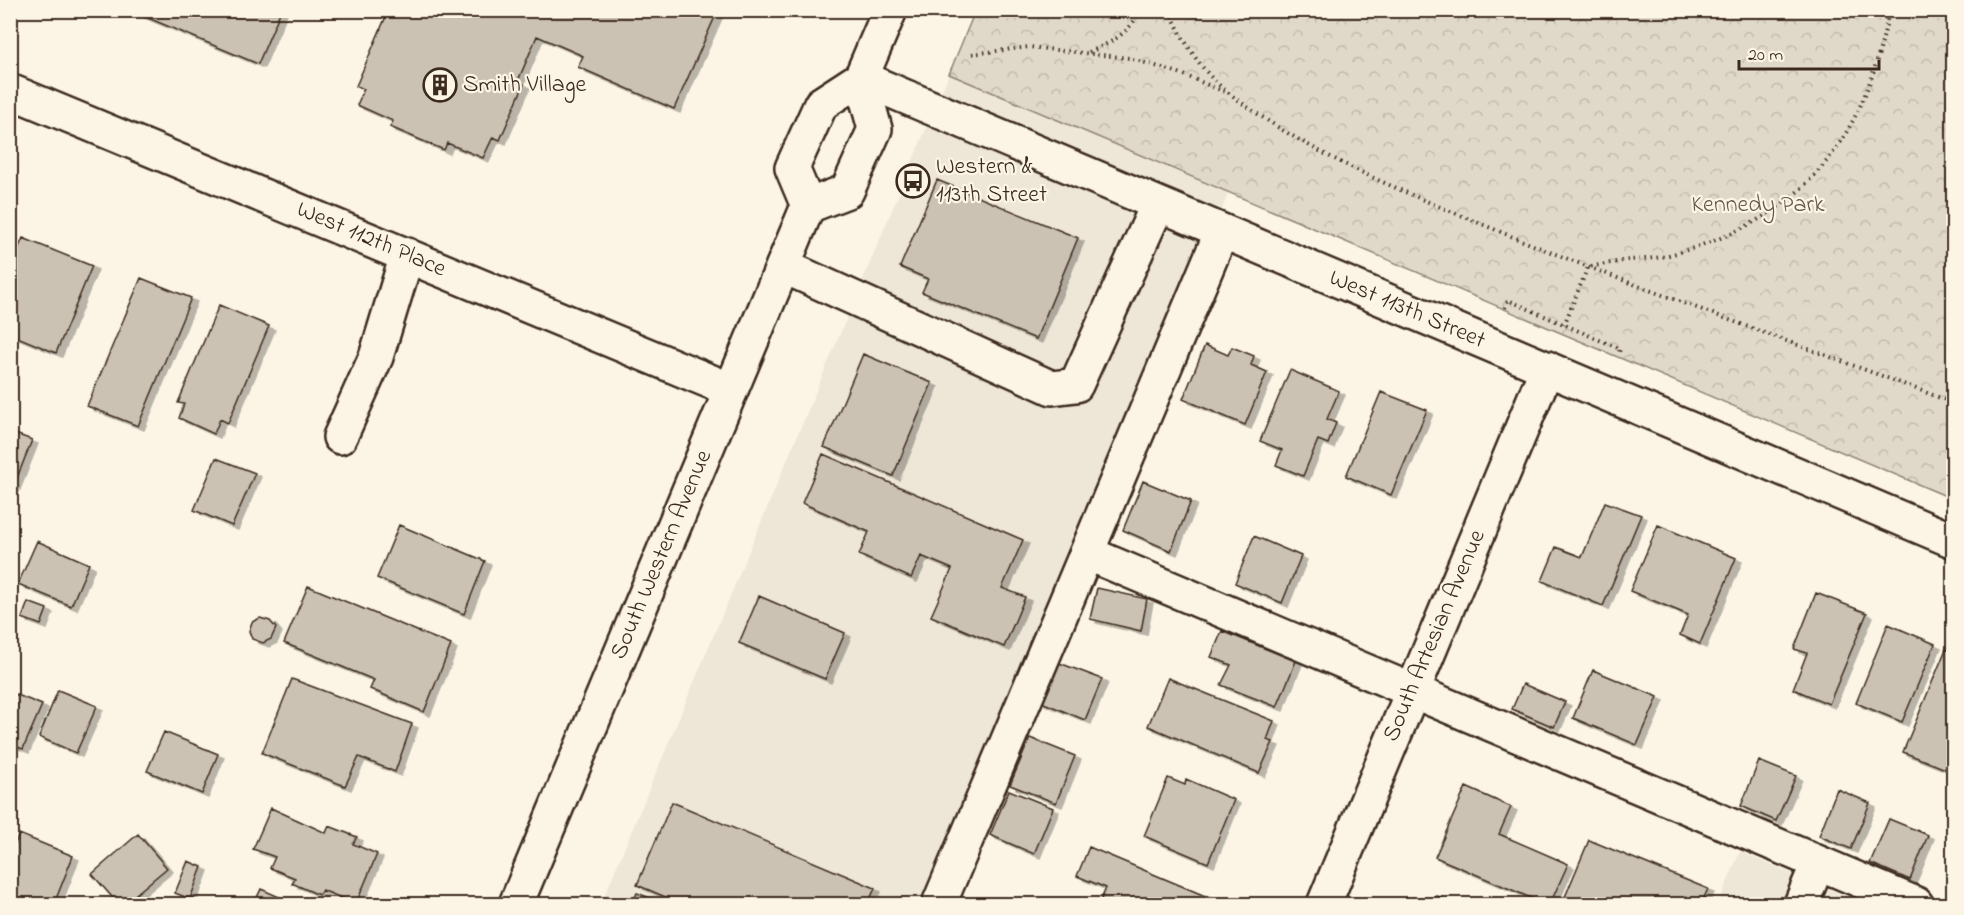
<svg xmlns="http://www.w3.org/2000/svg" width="1964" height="915" viewBox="0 0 1964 915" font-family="'Indie Flower',sans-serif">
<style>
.built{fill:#eee6d6}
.park{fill:url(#park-crowns);stroke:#8e8173;stroke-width:1.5}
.building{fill:#ccc2b3;stroke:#3b2a1e;stroke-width:1.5;filter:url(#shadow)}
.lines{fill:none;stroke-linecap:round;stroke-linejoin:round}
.minor-casing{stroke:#3b2a1e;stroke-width:38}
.major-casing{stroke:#3b2a1e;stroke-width:38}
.path{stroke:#3b2a1e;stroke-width:4;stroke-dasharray:1.5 4.5;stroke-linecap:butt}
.minor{stroke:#fcf5e5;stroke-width:33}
.major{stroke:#fcf5e5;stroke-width:33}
.labels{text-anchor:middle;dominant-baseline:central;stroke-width:4.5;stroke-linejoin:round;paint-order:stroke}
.poi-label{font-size:24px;fill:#3b2a1e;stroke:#fcf5e5;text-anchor:start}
.park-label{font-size:24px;fill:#645648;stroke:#fcf5e5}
.street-label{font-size:24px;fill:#3b2a1e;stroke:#fcf5e5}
</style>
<defs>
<pattern id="park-crowns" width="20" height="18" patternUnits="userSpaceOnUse" patternTransform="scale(1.5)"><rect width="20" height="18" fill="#e0d8c8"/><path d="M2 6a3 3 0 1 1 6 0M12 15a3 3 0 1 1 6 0" fill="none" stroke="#c1baab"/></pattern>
<filter id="shadow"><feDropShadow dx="6" dy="4" stdDeviation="0" flood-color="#0004"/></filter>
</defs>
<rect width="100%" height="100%" fill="#fcf5e5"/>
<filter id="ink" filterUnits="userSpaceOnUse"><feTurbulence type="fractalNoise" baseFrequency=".0167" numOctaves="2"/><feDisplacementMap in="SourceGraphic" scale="12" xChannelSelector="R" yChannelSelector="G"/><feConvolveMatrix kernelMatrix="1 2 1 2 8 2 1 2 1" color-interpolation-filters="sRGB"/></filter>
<g filter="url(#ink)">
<path class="built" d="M 949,74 L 1229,192 L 931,904 L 601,904 Z
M 1740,852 L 1865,904 L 1718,904 Z"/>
<path class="park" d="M 975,11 L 1953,11 L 1953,499 L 949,74 Z"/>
<path class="building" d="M 129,10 L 281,10 L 258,64 Z
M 397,10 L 718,10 L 674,109 L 578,67 L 583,56 L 537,36 L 518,81 L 524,84 L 500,140 L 493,137 L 483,158 L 447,143 L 444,150 L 390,127 L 393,121 L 357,105 L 364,89 L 356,86 L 387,14 L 394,17 Z
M 937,180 L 1078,238 L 1036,339 L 922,292 L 928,279 L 900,267 Z
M 23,238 L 92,266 L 56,353 L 10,334 L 10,267 Z
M 141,278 L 191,298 L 138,426 L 87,406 Z
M 219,305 L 269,326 L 228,423 L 220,419 L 214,434 L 179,418 L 184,404 L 178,403 Z
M 1205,345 L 1228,355 L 1232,347 L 1254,356 L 1251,365 L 1267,372 L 1245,425 L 1183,399 Z
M 863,354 L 932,383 L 893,476 L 824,447 Z
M 1290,370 L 1339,391 L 1327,419 L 1336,423 L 1328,444 L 1318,440 L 1303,476 L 1276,465 L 1282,450 L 1260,441 Z
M 1381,392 L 1427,410 L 1391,495 L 1346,476 Z
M 10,432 L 32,440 L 13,488 L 10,487 Z
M 823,454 L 1023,540 L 1002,588 L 1025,597 L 1004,647 L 931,616 L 952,569 L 921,556 L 911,578 L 859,555 L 869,532 L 802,503 Z
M 216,458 L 255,473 L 232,526 L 194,510 Z
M 1143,481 L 1191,501 L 1171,551 L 1123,530 Z
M 1605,502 L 1641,515 L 1603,606 L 1542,581 L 1556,547 L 1582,557 Z
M 399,525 L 485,561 L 464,614 L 377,578 Z
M 1658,525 L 1736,558 L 1700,644 L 1680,635 L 1688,615 L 1630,591 Z
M 1254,536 L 1301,556 L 1282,603 L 1235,583 Z
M 37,541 L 89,564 L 71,606 L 18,584 Z
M 308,586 L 451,645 L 424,712 L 370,689 L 374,680 L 284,643 Z
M 1097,588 L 1147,599 L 1141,631 L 1090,619 Z
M 1816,593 L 1867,613 L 1829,704 L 1793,689 L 1807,653 L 1794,649 Z
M 759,596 L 845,633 L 825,679 L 739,643 Z
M 28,602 L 47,609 L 41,625 L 22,618 Z
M 260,618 L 270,621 L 276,628 L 271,639 L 263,643 L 252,639 L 249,631 L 252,622 Z
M 1888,624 L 1935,644 L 1902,722 L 1856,703 Z
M 1222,631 L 1296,661 L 1277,707 L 1221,685 L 1231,665 L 1211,657 Z
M 1946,649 L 1954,653 L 1954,758 L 1948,770 L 1903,752 Z
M 1054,661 L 1102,679 L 1085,720 L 1039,701 Z
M 1593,670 L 1658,697 L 1637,745 L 1573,718 Z
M 1168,678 L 1274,721 L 1267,740 L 1273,742 L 1259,773 L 1148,726 Z
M 292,679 L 412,724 L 395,772 L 359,757 L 345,786 L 262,753 Z
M 1523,684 L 1565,702 L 1554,727 L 1512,709 Z
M 58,690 L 97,706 L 76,753 L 39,737 Z
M 10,692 L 42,705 L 23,749 L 10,744 Z
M 164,732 L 218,754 L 202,794 L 147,771 Z
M 1030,738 L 1075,756 L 1056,803 L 1010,785 Z
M 1759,761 L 1796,776 L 1776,821 L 1741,806 Z
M 1168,778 L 1185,785 L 1186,779 L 1234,800 L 1208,863 L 1144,836 Z
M 1466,787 L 1511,807 L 1499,834 L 1568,864 L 1550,904 L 1545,904 L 1435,857 Z
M 1837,789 L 1870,803 L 1851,849 L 1819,836 Z
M 1009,790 L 1053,808 L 1034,854 L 990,835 Z
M 672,802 L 875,888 L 868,904 L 682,904 L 637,885 Z
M 271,808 L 326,833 L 329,826 L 357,837 L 353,844 L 377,854 L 356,904 L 322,890 L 319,895 L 294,884 L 292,884 L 295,878 L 270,868 L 275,857 L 253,849 Z
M 1889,819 L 1928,835 L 1910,880 L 1870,863 Z
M 19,834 L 73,856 L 54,904 L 10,904 L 10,856 Z
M 138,834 L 167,868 L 124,904 L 118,904 L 92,874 Z
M 1589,840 L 1708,889 L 1701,904 L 1562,904 Z
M 1089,847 L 1210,898 L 1207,904 L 1099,904 L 1106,888 L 1077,876 Z
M 188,861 L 202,867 L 190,899 L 175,893 Z
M 261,889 L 291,902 L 290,904 L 254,904 Z
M 637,893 L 666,904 L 632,904 Z
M 1437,896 L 1457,904 L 1434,904 Z"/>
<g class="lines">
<g class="minor-casing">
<path id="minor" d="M 861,78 L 1954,541
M 10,91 L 731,390
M 783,266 L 1052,388 L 1076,385 L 1158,204
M 340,437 L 376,357 L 407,255
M 1087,553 L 1916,904
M 939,904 L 1222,231
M 1324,904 L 1547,368
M 1801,904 L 1818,863"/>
</g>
<g class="major-casing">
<path id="major" d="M 808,206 L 792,168 L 821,104 L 861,78 L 890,10
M 516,904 L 808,206 L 847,191 L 875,129 L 861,78"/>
</g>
<path class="path" d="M 1170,10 C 1183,42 1202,73 1230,94 C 1309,155 1404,192 1496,230 C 1647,292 1801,345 1954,403
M 1089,52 C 1111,43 1130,33 1140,10
M 972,54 L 1029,47 L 1129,58 L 1179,73 L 1225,92
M 1505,308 L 1508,300 L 1620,349 L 1618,355
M 1564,325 L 1588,267 C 1601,265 1615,262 1629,260 C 1642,259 1656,259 1669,255 C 1802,220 1864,144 1889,10"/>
<use href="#minor" class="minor"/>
<use href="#major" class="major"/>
</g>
</g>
<defs>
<g id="building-ring" transform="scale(1.725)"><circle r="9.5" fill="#fcf5e5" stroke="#3b2a1e" stroke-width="1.5"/><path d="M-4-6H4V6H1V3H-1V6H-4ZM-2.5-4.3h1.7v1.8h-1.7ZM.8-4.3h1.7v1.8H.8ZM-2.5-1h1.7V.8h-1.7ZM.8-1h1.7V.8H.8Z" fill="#3b2a1e"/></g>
<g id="bus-ring" transform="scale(1.725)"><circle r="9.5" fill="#fcf5e5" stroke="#3b2a1e" stroke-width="1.5"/><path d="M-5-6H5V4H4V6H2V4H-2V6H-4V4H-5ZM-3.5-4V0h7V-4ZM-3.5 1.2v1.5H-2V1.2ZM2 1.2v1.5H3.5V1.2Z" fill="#3b2a1e"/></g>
</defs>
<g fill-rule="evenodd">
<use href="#building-ring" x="440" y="85"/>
<use href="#bus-ring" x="913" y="181"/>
</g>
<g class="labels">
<g class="poi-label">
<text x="463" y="85">Smith Village</text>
<text x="936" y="167">Western &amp;<tspan x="936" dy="28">113th Street</tspan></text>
</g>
<g class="park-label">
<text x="1758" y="205">Kennedy Park</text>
</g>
<g class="street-label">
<text transform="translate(371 240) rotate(23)">West 112th Place</text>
<text transform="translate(1407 310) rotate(23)">West 113th Street</text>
<text transform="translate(662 555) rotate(-67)">South Western Avenue</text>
<text transform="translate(1435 636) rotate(-67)">South Artesian Avenue</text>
</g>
</g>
<rect width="1964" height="915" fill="none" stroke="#fcf5e5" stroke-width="36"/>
<rect x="18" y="18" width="1928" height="879" fill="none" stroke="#3b2a1e" stroke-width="2" filter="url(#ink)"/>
<path d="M1739 60v9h140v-9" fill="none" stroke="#3b2a1e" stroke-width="3"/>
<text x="1748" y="60" font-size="18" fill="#3b2a1e" stroke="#fcf5e5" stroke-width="4.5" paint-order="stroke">20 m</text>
</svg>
